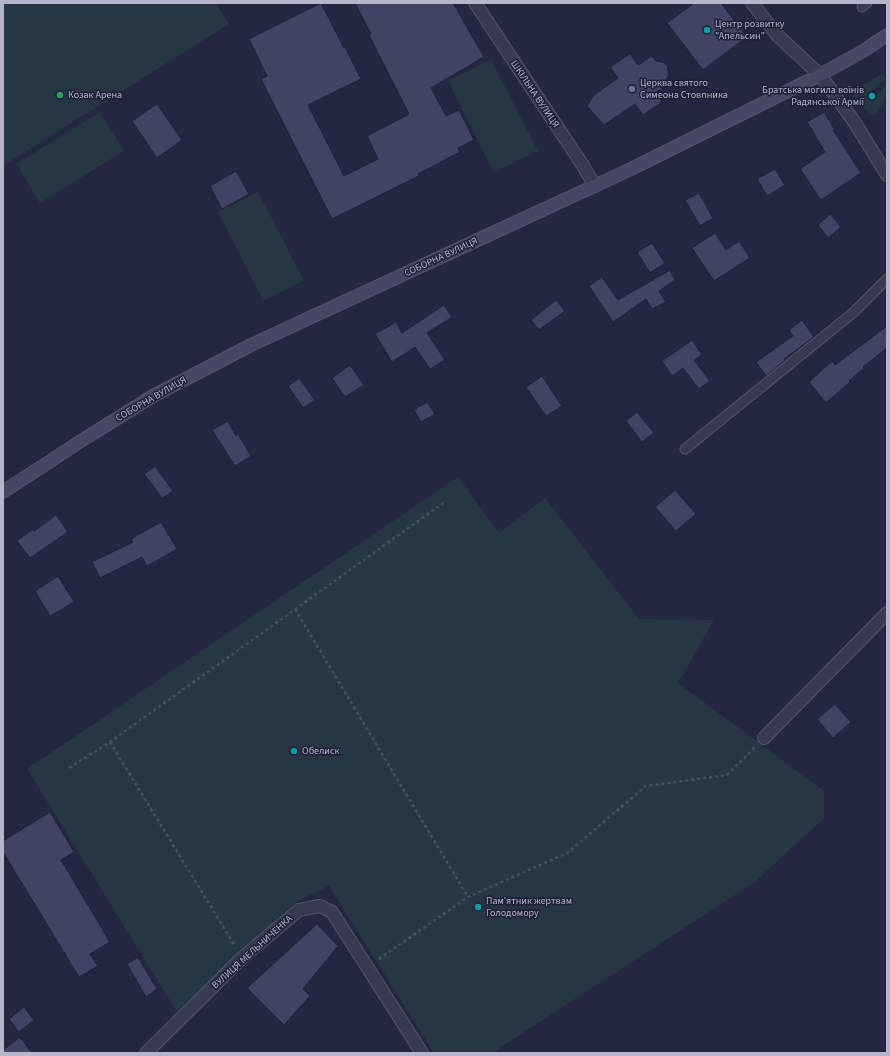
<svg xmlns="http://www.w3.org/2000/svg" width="890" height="1056" viewBox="0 0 890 1056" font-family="'Source Sans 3',sans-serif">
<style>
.green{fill:#263643}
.building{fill:#404363;stroke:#1f2139}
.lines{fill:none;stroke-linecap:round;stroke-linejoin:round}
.service-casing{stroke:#53556c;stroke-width:11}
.minor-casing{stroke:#53556c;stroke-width:14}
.tertiary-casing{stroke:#53556c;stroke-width:14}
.secondary-casing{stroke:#53556c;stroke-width:14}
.path{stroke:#41525d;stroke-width:2.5;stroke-dasharray:3 3;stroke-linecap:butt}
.service{stroke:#383a52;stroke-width:9}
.minor{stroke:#383a52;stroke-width:12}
.tertiary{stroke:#383a52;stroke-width:12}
.secondary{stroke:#464765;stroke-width:12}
.culture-dot{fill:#0f9aa8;stroke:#1d1f37;stroke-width:1.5}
.worship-dot{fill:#6b7280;stroke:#1d1f37;stroke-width:1.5}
.leisure-dot{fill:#2e9e5b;stroke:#1d1f37;stroke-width:1.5}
.labels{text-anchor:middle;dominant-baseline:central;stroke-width:3;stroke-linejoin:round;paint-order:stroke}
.poi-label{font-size:10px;fill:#b5b6cc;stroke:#1d1f37;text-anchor:start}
.street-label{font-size:10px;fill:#b5b6cc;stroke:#1d1f37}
</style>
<rect width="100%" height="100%" fill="#242742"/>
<path class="green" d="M 3,3 L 216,3 L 229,24 L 3,166 Z
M 491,59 L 538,151 L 494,173 L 448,81 Z
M 881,74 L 886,78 L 867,96 L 872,100 L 887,83 L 887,97 L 875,115 L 871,115 L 853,96 L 853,92 Z
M 100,112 L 124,151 L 40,203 L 16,164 Z
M 258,192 L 304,280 L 263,301 L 218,212 Z
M 458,477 L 499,533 L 545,498 L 639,619 L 714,620 L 678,683 L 824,791 L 824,818 L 755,882 L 492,1053 L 434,1053 L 329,886 L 296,902 L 177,1012 L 27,769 Z"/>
<path class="building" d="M 321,3 L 344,48 L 345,47 L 361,79 L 308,105 L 344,176 L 378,159 L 367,136 L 409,114 L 369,35 L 371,34 L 355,3 L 453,3 L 484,57 L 431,88 L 446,116 L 459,110 L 474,140 L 458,148 L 460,152 L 418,174 L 419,176 L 332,219 L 261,79 L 267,76 L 249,39 Z
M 694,3 L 721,3 L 747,37 L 703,70 L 667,23 Z
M 630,54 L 638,65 L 652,56 L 656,61 L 662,62 L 667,65 L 669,75 L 665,82 L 667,86 L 657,92 L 662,102 L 643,115 L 635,104 L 604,125 L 587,106 L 594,95 L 618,78 L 610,67 Z
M 157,104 L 182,140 L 157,158 L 132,121 Z
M 824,112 L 835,130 L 833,130 L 861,173 L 821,200 L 800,169 L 825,152 L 807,122 Z
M 775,169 L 785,185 L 767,196 L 757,179 Z
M 236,171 L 249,194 L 222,209 L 210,186 Z
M 699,193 L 713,218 L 700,226 L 685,200 Z
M 830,214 L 841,227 L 828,238 L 818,225 Z
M 715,233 L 726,250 L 739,241 L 750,258 L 714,281 L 692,248 Z
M 652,243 L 665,263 L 650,273 L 637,252 Z
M 670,270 L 675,280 L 659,291 L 666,302 L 652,309 L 646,299 L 613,322 L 589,286 L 602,277 L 618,300 Z
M 556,300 L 565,311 L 539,330 L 531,320 Z
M 444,305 L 452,317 L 427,333 L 445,360 L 430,369 L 415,347 L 392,362 L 375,334 L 396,322 L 402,333 Z
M 802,320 L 814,337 L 784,359 L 785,360 L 766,376 L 756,362 L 793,336 L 789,330 Z
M 887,326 L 887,348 L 863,367 L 864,368 L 849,381 L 850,382 L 826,403 L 809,382 L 832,361 L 835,365 Z
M 692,340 L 702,355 L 694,360 L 710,381 L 699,389 L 683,368 L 672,376 L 662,361 Z
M 350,365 L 364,385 L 345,397 L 332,378 Z
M 542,376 L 562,406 L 546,416 L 526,387 Z
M 299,378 L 315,400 L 303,408 L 288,386 Z
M 427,402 L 435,414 L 421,422 L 414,410 Z
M 637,412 L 654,433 L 642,442 L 626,421 Z
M 228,421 L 236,436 L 238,434 L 251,456 L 235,466 L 212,430 Z
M 155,466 L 173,491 L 162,498 L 144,474 Z
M 675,490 L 696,514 L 676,531 L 655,507 Z
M 56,515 L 68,532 L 30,558 L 17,541 L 33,529 L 34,531 Z
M 161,522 L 177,549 L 147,566 L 142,557 L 100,578 L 92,562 L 133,542 L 131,539 Z
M 58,576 L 74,602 L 50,616 L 35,591 Z
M 835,704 L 851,722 L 833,738 L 817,719 Z
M 50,812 L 74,852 L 61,860 L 110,942 L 90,954 L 98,966 L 79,977 L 3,852 L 3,841 Z
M 317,924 L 338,946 L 303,989 L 310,996 L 284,1025 L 247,988 Z
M 138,957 L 157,989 L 146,997 L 127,964 Z
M 24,1007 L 34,1020 L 19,1032 L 9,1019 Z
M 20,1037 L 32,1053 L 3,1053 L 3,1050 Z"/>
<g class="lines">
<g class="service-casing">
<path id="service" d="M 862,7 L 867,3
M 685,449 L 854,312 L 887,279"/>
</g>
<g class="minor-casing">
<path id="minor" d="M 475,3 L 582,164 L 595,186
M 752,3 L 777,35 L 820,75
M 764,738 L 887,613
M 146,1053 L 242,958 L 299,910 L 320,906 L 332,912 L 422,1053"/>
</g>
<g class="tertiary-casing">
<path id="tertiary" d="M 820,75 L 853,120 L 887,175"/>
</g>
<g class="secondary-casing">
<path id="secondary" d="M 3,492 L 81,441 L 153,396 L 251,345 L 631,169 L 820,75 L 863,51 L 887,35"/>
</g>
<path class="path" d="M 295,609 L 468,897
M 110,742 L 235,946
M 69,768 L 110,742 L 446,501
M 379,959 L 468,897 L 567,853 L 646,786 L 727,775 L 755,747"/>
<use href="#service" class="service"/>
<use href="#minor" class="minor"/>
<use href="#tertiary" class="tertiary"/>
<use href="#secondary" class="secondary"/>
</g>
<g class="culture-dot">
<circle cx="707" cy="30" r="4"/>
<circle cx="872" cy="96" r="4"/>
<circle cx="294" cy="751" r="4"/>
<circle cx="478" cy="907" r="4"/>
</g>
<circle class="worship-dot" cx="632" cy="89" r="4"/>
<circle class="leisure-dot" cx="60" cy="95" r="4"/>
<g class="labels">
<g class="poi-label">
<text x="715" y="24">Центр розвитку<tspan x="715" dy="12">"Апельсин"</tspan></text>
<text x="640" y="83">Церква святого<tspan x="640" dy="12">Симеона Стовпника</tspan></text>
<text x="864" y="90" text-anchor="end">Братська могила воїнів<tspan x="864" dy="12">Радянської Армії</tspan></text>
<text x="68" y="95">Козак Арена</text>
<text x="302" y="751">Обелиск</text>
<text x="486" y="901">Пам'ятник жертвам<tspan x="486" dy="12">Голодомору</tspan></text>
</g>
<g class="street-label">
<text transform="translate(535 94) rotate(56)">ШКІЛЬНА ВУЛИЦЯ</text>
<text transform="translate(441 257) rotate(-25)">СОБОРНА ВУЛИЦЯ</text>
<text transform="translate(151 399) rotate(-30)">СОБОРНА ВУЛИЦЯ</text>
<text transform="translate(252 952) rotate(-42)">ВУЛИЦЯ МЕЛЬНИЧЕНКА</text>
</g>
</g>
<rect width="890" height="1056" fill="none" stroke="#b5b6cc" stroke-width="8"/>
</svg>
